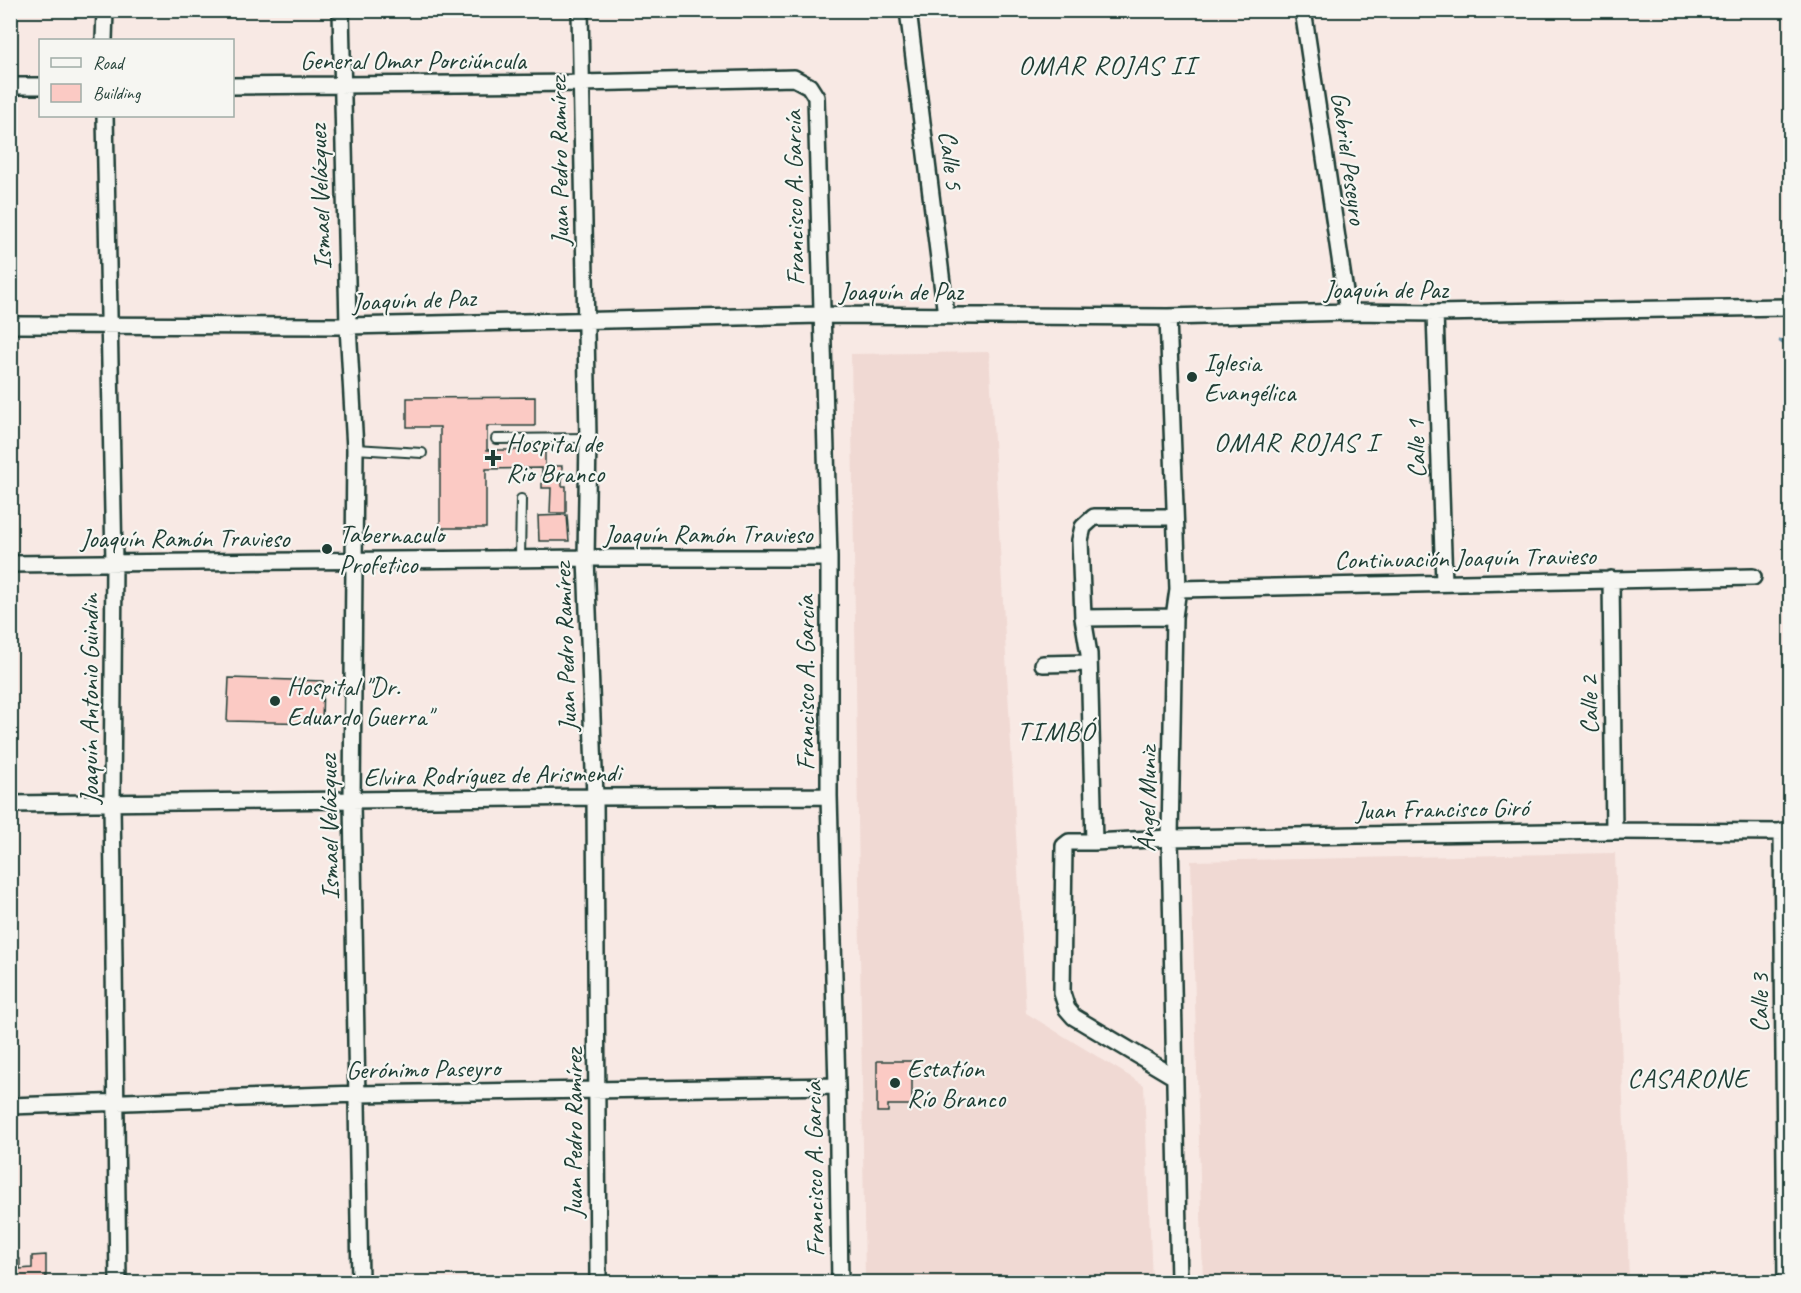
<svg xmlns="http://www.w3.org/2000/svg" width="1801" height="1293" viewBox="0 0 1801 1293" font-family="Caveat,sans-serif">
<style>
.built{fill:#f0d9d3}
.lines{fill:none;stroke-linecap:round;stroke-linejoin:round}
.stream{stroke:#6892a8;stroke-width:4.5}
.building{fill:#fbcac4;stroke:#1f3d34;stroke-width:1.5}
.service-casing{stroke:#1f3d34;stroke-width:12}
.minor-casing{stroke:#1f3d34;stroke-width:20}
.service{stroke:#f6f6f2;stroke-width:8}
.minor{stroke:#f6f6f2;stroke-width:15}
.poi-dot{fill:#1f3d34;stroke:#f6f6f2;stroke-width:2}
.labels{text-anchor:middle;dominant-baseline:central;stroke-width:4.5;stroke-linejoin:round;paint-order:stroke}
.street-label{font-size:26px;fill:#1f3d34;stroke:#f6f6f2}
.poi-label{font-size:26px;fill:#1f3d34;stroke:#f6f6f2;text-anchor:start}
.neighbourhood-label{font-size:27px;letter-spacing:1.5px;fill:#1f3d34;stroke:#f6f6f2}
</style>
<rect width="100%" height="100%" fill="#f8e9e4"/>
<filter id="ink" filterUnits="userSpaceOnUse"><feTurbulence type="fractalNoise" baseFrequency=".0167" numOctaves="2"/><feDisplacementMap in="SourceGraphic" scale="12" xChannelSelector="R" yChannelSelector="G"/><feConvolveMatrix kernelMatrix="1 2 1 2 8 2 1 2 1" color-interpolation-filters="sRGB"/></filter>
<g filter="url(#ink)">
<path class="built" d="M 989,352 L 1026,1013 L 1144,1085 L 1152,1282 L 865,1282 L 851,354 Z
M 1615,853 L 1629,1282 L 1203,1282 L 1191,861 Z"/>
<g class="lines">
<path class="stream" d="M 1781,341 L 1790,346"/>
</g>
<path class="building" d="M 535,397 L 535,426 L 487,426 L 487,450 L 545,450 L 545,466 L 562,466 L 562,486 L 566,486 L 566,513 L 550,513 L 551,488 L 542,488 L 542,468 L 486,469 L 486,528 L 440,528 L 440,427 L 407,427 L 407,398 Z
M 567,515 L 569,541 L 539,541 L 538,516 Z
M 229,678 L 323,681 L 322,723 L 227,721 Z
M 877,1061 L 912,1061 L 912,1105 L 888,1105 L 888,1112 L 877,1112 Z
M 46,1255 L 46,1282 L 10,1282 L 10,1259 L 20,1259 L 20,1269 L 32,1268 L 32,1256 Z"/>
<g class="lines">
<g class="service-casing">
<path id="service" d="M 496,439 L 588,438
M 355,449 L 422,453
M 520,559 L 521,499"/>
</g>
<g class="minor-casing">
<path id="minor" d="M 341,10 L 348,326 L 355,449 L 352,800 L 360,1282
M 580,10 L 588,438 L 586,558 L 595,797 L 598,1282
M 908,10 L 946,315
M 1303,10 L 1348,312
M 104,40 L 105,10
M 10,86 L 40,86
M 232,86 L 581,83 L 794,78 L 809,86 L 816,97 L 829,558 L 829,796 L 837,1086 L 840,1282
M 105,116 L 114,562 L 112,803 L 118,1282
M 1435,313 L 1444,583
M 1168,317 L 1178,589 L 1174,617 L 1170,838 L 1179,1282
M 10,325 L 348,326 L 821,315 L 1168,317 L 1348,312 L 1435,313 L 1790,307
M 10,564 L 586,558 L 829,558
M 1611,579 L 1614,831
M 1178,589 L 1753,577
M 1083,618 L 1174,617
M 1043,664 L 1089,663
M 10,804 L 595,797 L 829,796
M 1782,831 L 1786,1282
M 1094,842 L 1170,838 L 1614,831 L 1790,832
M 1173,1076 L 1074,1017 L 1067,1009 L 1062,993 L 1064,846 L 1069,842 L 1094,842 L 1089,654 L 1083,618 L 1080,540 L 1083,527 L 1094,517 L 1175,517
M 10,1106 L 358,1094 L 837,1086"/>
</g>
<use href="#service" class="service"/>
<use href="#minor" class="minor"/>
</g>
</g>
<g class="poi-dot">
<circle cx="1192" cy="377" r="6"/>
<path d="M490 449h6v6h6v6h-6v6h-6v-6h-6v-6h6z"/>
<circle cx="327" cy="549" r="6"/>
<circle cx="275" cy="701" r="6"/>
<circle cx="895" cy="1083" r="6"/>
</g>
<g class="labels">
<g class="street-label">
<text x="413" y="60">General Omar Porciúncula</text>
<text transform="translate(1349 158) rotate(82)">Gabriel Peseyro</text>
<text transform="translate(951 160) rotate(83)">Calle 5</text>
<text transform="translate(559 161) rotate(-91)">Juan Pedro Ramírez</text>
<text transform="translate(320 197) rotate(-92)">Ismael Velázquez</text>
<text transform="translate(794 198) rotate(-91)">Francisco A. García</text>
<text x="1386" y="289">Joaquín de Paz</text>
<text x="901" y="291">Joaquín de Paz</text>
<text transform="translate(414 300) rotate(-2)">Joaquín de Paz</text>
<text transform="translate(1416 449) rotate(-92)">Calle 1</text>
<text x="708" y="534">Joaquín Ramón Travieso</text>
<text x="185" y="538">Joaquín Ramón Travieso</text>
<text transform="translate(1465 558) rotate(-1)">Continuación Joaquín Travieso</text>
<text transform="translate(565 647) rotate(-92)">Juan Pedro Ramírez</text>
<text transform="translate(805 683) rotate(-90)">Francisco A. García</text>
<text transform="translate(89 699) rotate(-90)">Joaquín Antonio Guindin</text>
<text transform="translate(1589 705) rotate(-91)">Calle 2</text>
<text transform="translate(492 775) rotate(-1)">Elvira Rodríguez de Arismendi</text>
<text transform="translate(1147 799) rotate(-89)">Ángel Muniz</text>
<text transform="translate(1442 809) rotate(-1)">Juan Francisco Giró</text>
<text transform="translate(329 827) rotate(-91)">Ismael Velázquez</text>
<text transform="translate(1759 1003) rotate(-90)">Calle 3</text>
<text transform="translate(423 1069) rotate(-1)">Gerónimo Paseyro</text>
<text transform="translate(573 1133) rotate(-90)">Juan Pedro Ramírez</text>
<text transform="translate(814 1169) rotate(-91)">Francisco A. García</text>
</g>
<g class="poi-label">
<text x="1204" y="362">Iglesia<tspan x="1204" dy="30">Evangélica</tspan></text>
<text x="506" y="443">Hospital de<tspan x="506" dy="30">Rio Branco</tspan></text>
<text x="339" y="534">Tabernaculo<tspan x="339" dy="30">Profetico</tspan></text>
<text x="287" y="686">Hospital "Dr.<tspan x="287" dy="30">Eduardo Guerra"</tspan></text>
<text x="907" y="1068">Estatíon<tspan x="907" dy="30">Río Branco</tspan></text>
</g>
<g class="neighbourhood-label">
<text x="1107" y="65">OMAR ROJAS II</text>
<text x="1296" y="442">OMAR ROJAS I</text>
<text x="1056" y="731">TIMBÓ</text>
<text x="1688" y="1078">CASARONE</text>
</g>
</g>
<rect width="1801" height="1293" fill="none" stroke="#f6f6f2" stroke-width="36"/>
<rect x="18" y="18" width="1765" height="1257" fill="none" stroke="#1f3d34" stroke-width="2" filter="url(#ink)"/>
<rect x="39" y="39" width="195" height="78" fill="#f6f6f2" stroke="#a0aca6" stroke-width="1.5"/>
<rect x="51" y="58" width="30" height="9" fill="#f6f6f2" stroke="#a0aca6" stroke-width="1.5"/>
<text x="93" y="69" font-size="18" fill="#1f3d34">Road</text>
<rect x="51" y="84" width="30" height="18" fill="#fbcac4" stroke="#a0aca6" stroke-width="1.5"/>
<text x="93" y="99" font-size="18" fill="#1f3d34">Building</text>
</svg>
